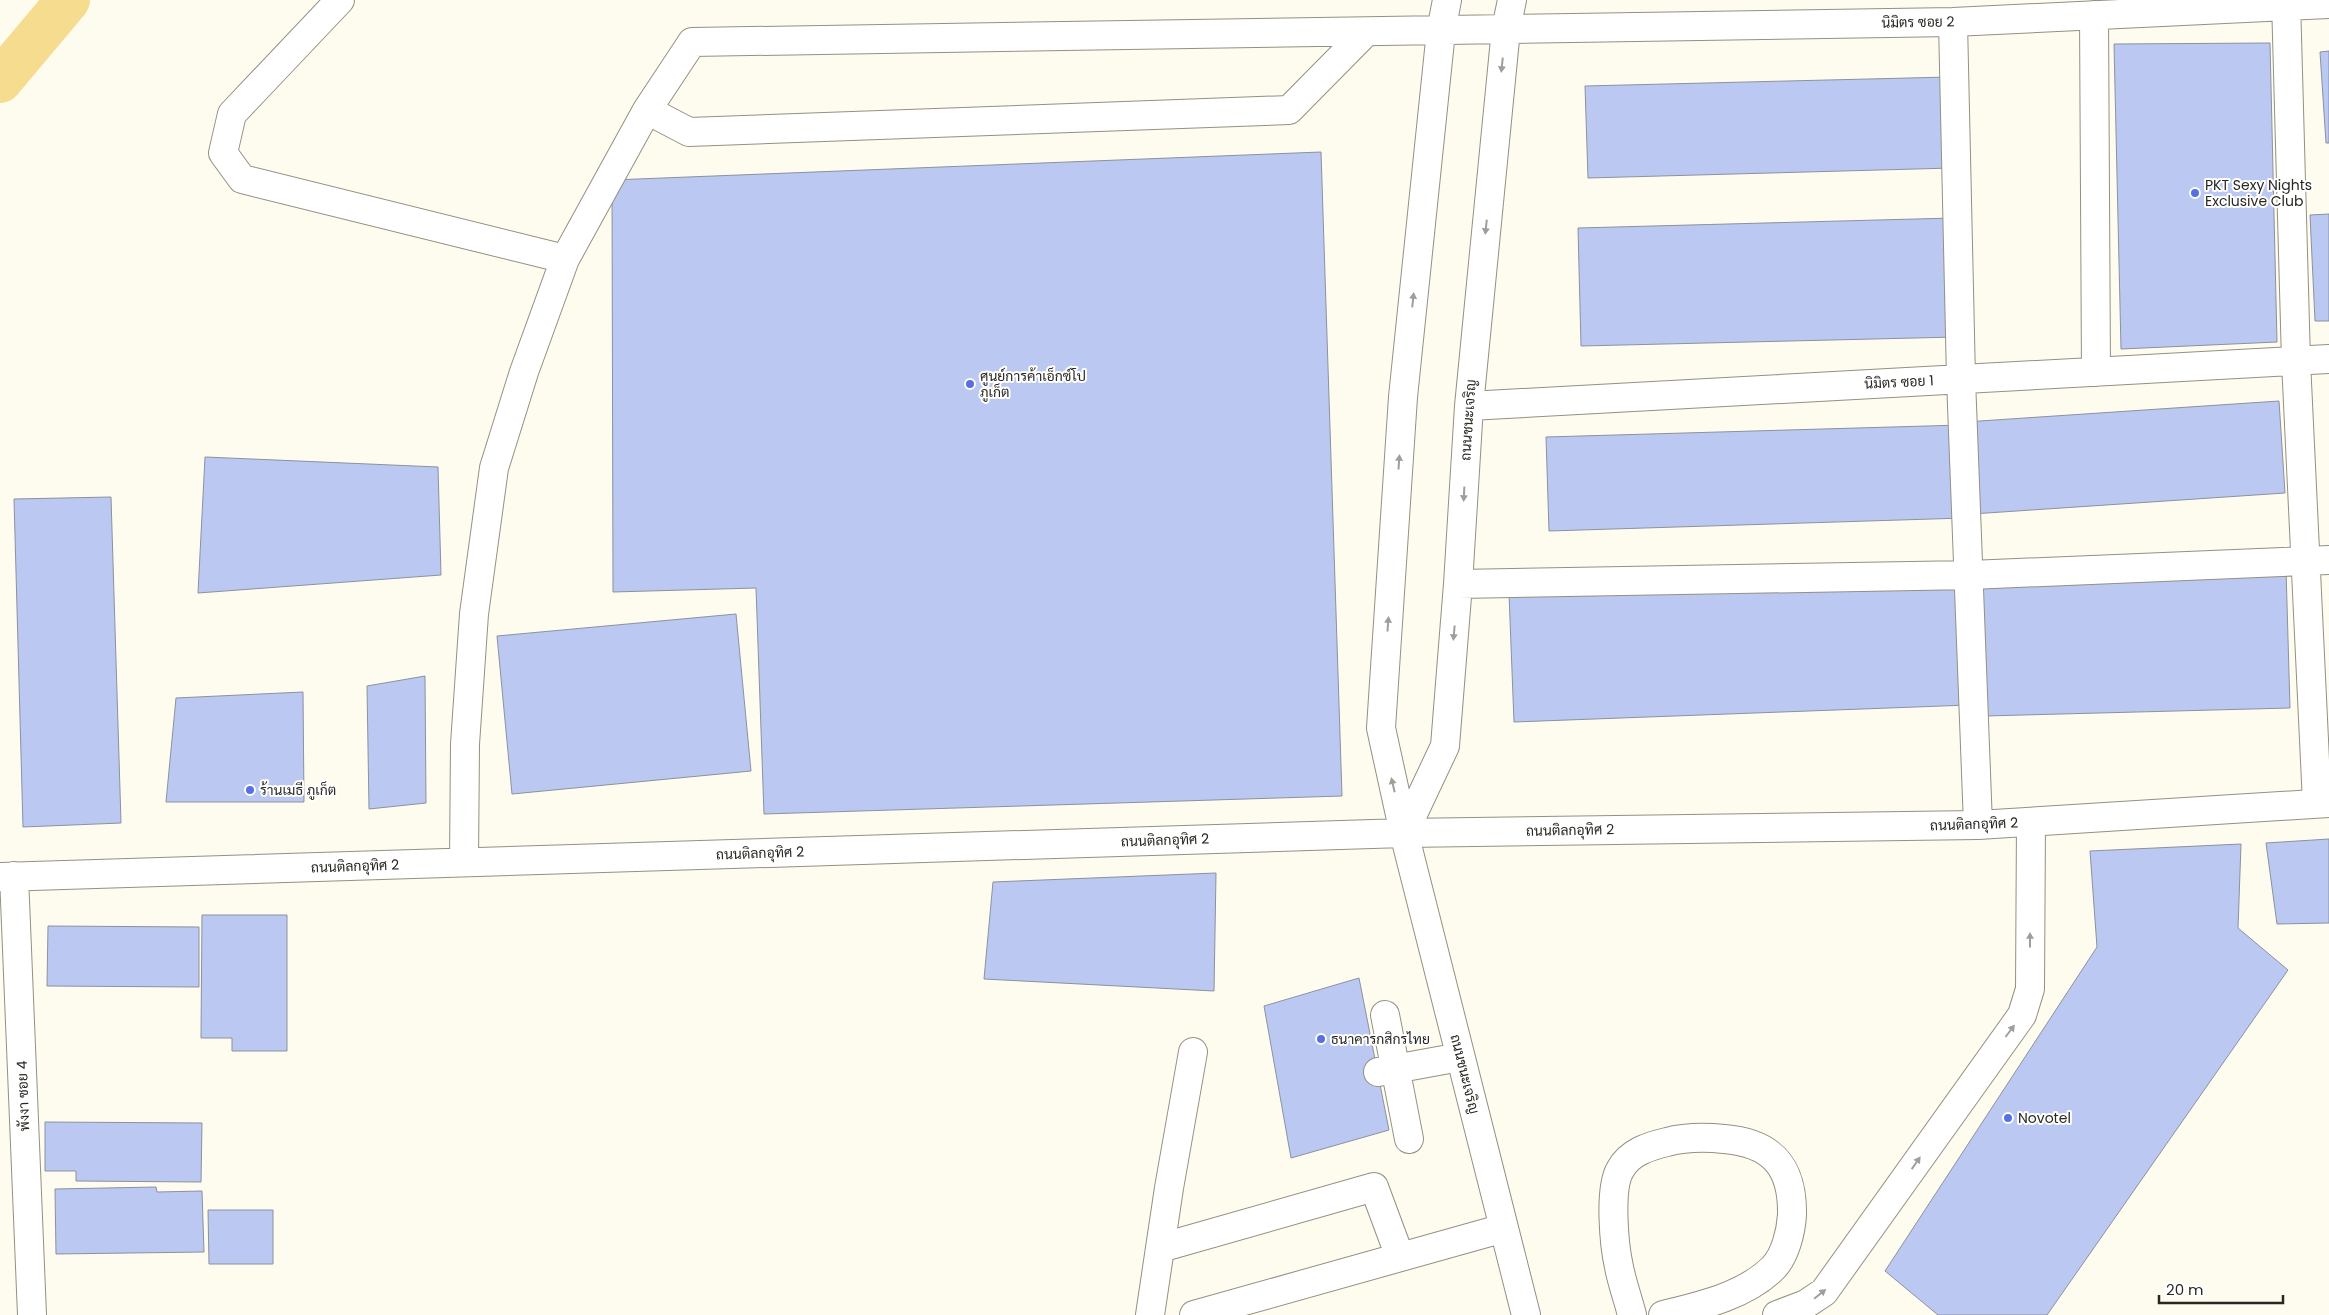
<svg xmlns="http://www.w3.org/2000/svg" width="2329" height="1315" viewBox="0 0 2329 1315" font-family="Poppins,Sarabun,sans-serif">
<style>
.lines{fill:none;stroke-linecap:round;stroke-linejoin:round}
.canal{stroke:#f6dc8f;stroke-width:44}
.building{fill:#bbc9f2;stroke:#8c919e}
.minor-casing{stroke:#949082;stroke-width:30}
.minor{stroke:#fff;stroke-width:28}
.oneway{fill:#9f9e9c}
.poi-dot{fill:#5770e6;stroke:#fff;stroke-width:2}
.labels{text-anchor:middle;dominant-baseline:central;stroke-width:4;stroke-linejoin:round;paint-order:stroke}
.street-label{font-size:14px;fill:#292722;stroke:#fff}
.poi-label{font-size:14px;fill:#292722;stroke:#fff;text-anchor:start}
</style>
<rect width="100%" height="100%" fill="#fefbef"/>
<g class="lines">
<path class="canal" d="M 0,81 L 68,0"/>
</g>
<path class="building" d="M 2270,43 L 2277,342 L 2121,349 L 2114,44 Z
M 2329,51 L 2329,143 L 2326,143 L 2320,52 Z
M 1949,77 L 1952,168 L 1588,178 L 1585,86 Z
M 1321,152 L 1342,796 L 764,814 L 756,588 L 613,592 L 612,180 Z
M 2329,214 L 2329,321 L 2315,321 L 2310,215 Z
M 1953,218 L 1957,337 L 1581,346 L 1578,228 Z
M 2279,401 L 2285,493 L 1972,514 L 1965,422 Z
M 1961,425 L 1964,518 L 1549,531 L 1546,437 Z
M 205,457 L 438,467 L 441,575 L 198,593 Z
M 111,497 L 121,823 L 23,827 L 14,499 Z
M 2286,569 L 2290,708 L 1985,716 L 1981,578 Z
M 1964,577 L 1969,705 L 1514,722 L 1509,594 Z
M 736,614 L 751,771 L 512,794 L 497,636 Z
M 425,676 L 426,803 L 369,809 L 367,686 Z
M 303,692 L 304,802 L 166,802 L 176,698 Z
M 2329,839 L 2329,923 L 2277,924 L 2266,843 Z
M 2241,844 L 2238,928 L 2288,970 L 2047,1315 L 1938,1315 L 1885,1271 L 2097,947 L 2090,851 Z
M 1216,873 L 1214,991 L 984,979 L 993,882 Z
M 202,915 L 287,915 L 287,1051 L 232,1051 L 232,1038 L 201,1038 Z
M 48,926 L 199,927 L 199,987 L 47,986 Z
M 1359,978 L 1389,1130 L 1291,1158 L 1264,1006 Z
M 45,1122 L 202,1123 L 201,1182 L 76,1181 L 76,1171 L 45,1171 Z
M 156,1187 L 157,1192 L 202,1191 L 204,1252 L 56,1254 L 55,1189 Z
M 208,1210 L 273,1210 L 273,1264 L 209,1264 Z"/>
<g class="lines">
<g class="minor-casing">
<path id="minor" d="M 340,0 L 232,114 L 223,153 L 242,179 L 565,259
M 1447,0 L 1441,31 L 1403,397 L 1381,728 L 1404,833 L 1526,1315
M 2286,0 L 2296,361 L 2317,803
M 2094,15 L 2096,372
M 1953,22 L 1961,379 L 1978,825
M 647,110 L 689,132 L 1289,110 L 1366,32
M 1469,406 L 2329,359
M 1458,584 L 1970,575 L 2329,560
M 1404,833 L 1445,746 L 1458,584 L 1469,406 L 1506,29 L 1512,0
M 464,862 L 465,744 L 474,614 L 494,468 L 524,372 L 565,259 L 647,110 L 692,42 L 1953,22 L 2329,4
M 14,876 L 32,1315
M 0,877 L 1404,833 L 1978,825 L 2329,803
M 1385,1015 L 1409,1139
M 1378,1072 L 1460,1057
M 1160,1248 L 1374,1187 L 1400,1257
M 1150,1315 L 1169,1188 L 1193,1052
M 1194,1315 L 1504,1228
M 1632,1315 C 1628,1299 1622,1283 1619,1267 C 1614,1245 1609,1189 1620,1170 C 1629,1152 1650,1146 1667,1142 C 1686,1137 1704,1137 1724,1139 C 1772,1143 1793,1166 1792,1215 C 1791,1232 1785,1256 1773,1268 C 1745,1296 1700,1306 1663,1315
M 1777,1315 L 1806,1304 L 1824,1292 L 2022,1015 L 2030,989 L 2031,822"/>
</g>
<use href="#minor" class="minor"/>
</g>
<defs><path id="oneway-solid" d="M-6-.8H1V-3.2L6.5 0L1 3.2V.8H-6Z" transform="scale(1.25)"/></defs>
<g class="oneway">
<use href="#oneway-solid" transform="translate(1502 65) rotate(96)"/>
<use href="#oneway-solid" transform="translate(1486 227) rotate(96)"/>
<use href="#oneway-solid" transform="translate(1413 300) rotate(-84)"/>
<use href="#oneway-solid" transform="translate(1399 462) rotate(-86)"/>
<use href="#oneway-solid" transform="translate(1464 494) rotate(93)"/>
<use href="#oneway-solid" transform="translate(1388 624) rotate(-86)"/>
<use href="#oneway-solid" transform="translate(1454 633) rotate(95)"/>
<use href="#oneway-solid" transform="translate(1393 785) rotate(-103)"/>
<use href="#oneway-solid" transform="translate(2030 940) rotate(-90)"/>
<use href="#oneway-solid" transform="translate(2010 1031) rotate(-53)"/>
<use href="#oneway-solid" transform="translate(1916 1163) rotate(-55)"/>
<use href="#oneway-solid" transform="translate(1820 1294) rotate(-39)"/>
</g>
<g class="poi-dot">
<circle cx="2195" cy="193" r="5"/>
<circle cx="970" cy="384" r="5"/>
<circle cx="250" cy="790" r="5"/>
<circle cx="1321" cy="1039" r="5"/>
<circle cx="2008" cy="1118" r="5"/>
</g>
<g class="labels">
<g class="street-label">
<text transform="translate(1918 22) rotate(-1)">นิมิตร ซอย 2</text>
<text transform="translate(1899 382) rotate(-3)">นิมิตร ซอย 1</text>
<text transform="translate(1468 420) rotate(-86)">ถนนชนะเจริญ</text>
<text transform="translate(1974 824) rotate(-2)">ถนนติลกอุทิศ 2</text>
<text transform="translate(1570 830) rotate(-1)">ถนนติลกอุทิศ 2</text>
<text transform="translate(1165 840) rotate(-2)">ถนนติลกอุทิศ 2</text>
<text transform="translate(760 853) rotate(-2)">ถนนติลกอุทิศ 2</text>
<text transform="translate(355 866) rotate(-2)">ถนนติลกอุทิศ 2</text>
<text transform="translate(1465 1074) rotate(76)">ถนนชนะเจริญ</text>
<text transform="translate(23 1096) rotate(-92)">พังงา ซอย 4</text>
</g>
<g class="poi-label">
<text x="2205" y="185">PKT Sexy Nights<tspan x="2205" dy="16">Exclusive Club</tspan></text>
<text x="980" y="376">ศูนย์การค้าเอ็กซ์โป<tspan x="980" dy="16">ภูเก็ต</tspan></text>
<text x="260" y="790">ร้านเมธี ภูเก็ต</text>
<text x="1331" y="1039">ธนาคารกสิกรไทย</text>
<text x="2018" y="1118">Novotel</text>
</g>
</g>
<path d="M2159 1295v8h124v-8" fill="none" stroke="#292722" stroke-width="2.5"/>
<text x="2166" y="1295" font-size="15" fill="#292722" stroke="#ffffff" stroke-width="4" paint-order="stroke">20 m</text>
</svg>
